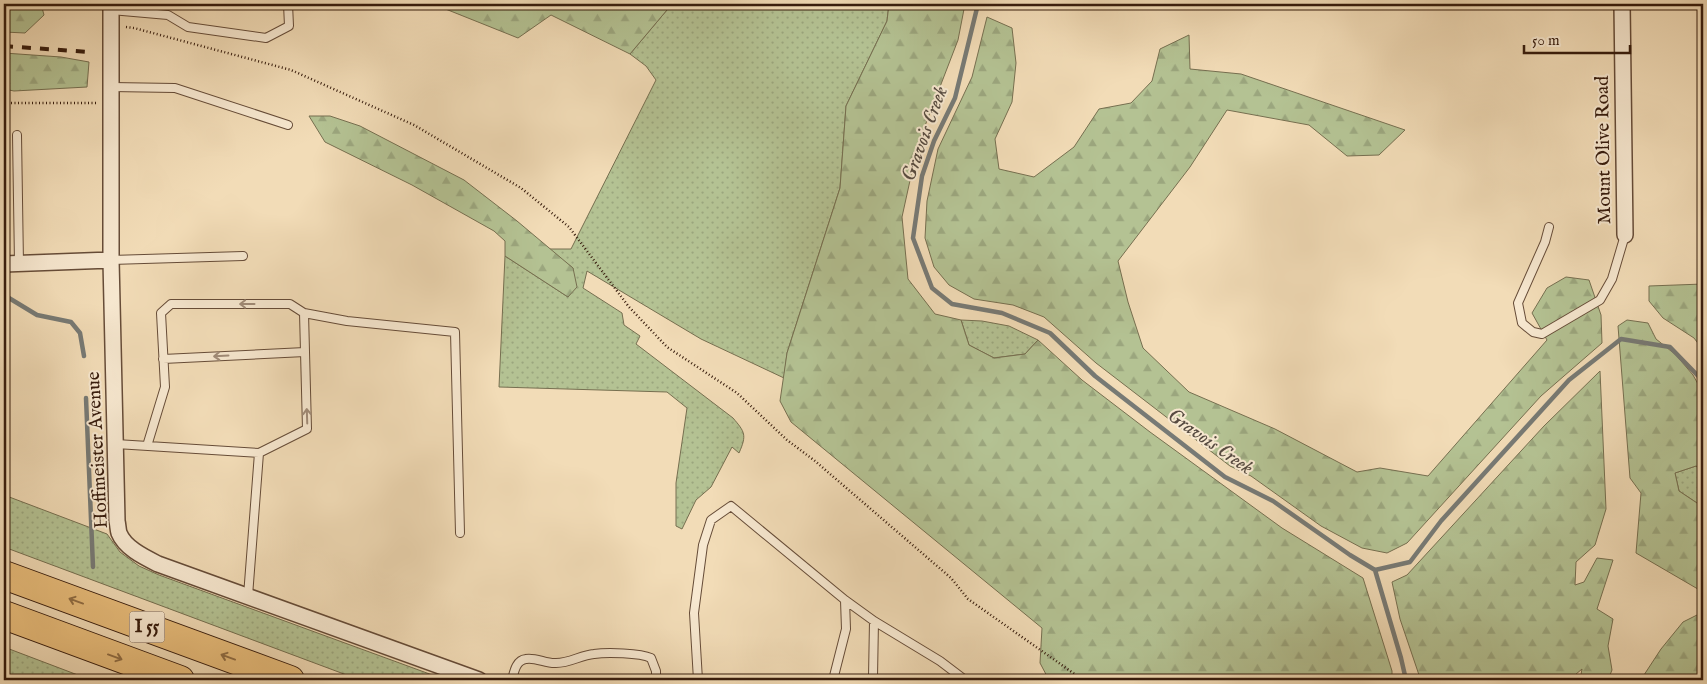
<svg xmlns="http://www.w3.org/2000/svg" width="1707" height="684" viewBox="0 0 1707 684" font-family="'IM FELL English',serif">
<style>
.grass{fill:url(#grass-dots);stroke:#766f50}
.forest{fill:url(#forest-firs);stroke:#766f50}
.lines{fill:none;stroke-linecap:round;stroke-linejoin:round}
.stream{stroke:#777a75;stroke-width:4.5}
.service-casing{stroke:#664c38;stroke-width:10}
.minor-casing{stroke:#664c38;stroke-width:18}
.motorway-casing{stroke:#371c0d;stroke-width:30}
.path{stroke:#371c0d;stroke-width:2.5;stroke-dasharray:1 2.5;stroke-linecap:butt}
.service{stroke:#f7e8d0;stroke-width:8}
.minor{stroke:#f7e8d0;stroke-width:15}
.motorway{stroke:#e9be7c;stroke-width:28}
.rail{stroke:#371c0d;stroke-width:4;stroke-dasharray:9 9;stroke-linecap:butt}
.oneway{stroke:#a18c78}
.oneway2{stroke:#906d44}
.labels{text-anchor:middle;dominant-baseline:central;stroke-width:4;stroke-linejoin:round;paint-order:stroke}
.shield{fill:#f7e8d0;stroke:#715948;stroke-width:1}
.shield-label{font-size:18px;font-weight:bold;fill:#371c0d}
.street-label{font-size:19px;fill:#371c0d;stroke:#f7e8d0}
.water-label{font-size:20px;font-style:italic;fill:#574b41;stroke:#f7e8d0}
</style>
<defs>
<pattern id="grass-dots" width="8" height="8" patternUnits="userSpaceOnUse" patternTransform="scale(1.25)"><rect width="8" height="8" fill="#b4c293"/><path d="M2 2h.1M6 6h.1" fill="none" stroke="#9ba67e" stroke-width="1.8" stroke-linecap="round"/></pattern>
<pattern id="forest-firs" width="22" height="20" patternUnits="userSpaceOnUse" patternTransform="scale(1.25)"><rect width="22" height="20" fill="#b4c293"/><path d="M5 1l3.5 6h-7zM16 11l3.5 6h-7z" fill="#9ba67e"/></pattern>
</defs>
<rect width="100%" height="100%" fill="#f2dcb7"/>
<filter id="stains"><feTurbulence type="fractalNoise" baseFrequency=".004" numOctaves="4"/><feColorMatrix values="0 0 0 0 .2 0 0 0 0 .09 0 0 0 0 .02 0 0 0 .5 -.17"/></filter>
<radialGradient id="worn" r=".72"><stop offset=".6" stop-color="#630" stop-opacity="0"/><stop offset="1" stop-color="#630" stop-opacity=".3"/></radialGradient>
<path class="grass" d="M 672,4 L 889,4 L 887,21 L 846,106 L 840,188 L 787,353 L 784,378 L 701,339 L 587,271 L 583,288 L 622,313 L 624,325 L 640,336 L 636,344 L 733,418 C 745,432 747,435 739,453 L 732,447 L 711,487 L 696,500 L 682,529 L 676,526 L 676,483 L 687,408 L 667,392 L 499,387 L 505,256 L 568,297 L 573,268 L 548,249 L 571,249 L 656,80 L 646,66 L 630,54 Z
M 961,320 L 982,321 L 1009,326 L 1038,340 L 1025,354 L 994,358 L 969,345 Z
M 1696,466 L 1703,471 L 1703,507 L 1679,491 L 1675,473 Z
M 4,495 L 107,534 L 120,552 L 139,566 L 159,575 L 446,680 L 360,680 L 4,547 Z
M 4,647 L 91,680 L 4,680 Z"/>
<path class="forest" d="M 4,4 L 41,4 L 44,15 L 25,33 L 4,32 Z
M 433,4 L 672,4 L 630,54 L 551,15 L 518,38 Z
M 889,4 L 965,4 L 958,40 L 918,144 L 902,217 L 908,279 L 935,314 L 961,320 L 969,345 L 994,358 L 1025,354 L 1038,340 L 1082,380 L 1150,432 L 1282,528 L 1363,578 L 1392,671 L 1392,680 L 1049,680 L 1040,663 L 1042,628 L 791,422 L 780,401 L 787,353 L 840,188 L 846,106 L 887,21 Z
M 987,17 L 1012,28 L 1016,63 L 1012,102 L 995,139 L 999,169 L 1034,177 L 1074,147 L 1099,109 L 1131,103 L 1152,81 L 1160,49 L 1189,35 L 1190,69 L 1241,74 L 1405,130 L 1379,155 L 1347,156 L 1309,125 L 1227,110 L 1190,167 L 1118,261 L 1128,302 L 1143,348 L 1189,392 L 1275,429 L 1357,472 L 1380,468 L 1428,476 L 1547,340 L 1532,313 L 1547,288 L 1566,277 L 1589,280 L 1601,315 L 1602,343 L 1541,396 L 1407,543 L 1387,553 L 1362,548 L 1321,526 L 1251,476 L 1230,466 L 1096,363 L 1044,317 L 1013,305 L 974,299 L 949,285 L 934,267 L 925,238 L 927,201 L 938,149 L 972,77 Z
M 4,53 L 61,57 L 89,62 L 87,87 L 14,91 L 4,89 Z
M 309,116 L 330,116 L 360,126 L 464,180 L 517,221 L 573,268 L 577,287 L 568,297 L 505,256 L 505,241 L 494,231 L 412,185 L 325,142 Z
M 1703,284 L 1703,350 L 1694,338 L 1663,318 L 1649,301 L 1649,286 Z
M 1627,320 L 1648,323 L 1656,339 L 1676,355 L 1693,375 L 1703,393 L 1703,471 L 1696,466 L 1675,473 L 1679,491 L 1703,507 L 1703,592 L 1636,553 L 1641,493 L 1630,478 L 1618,326 Z
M 1600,371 L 1606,509 L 1595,545 L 1576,562 L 1575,585 L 1584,582 L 1597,558 L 1613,560 L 1597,609 L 1613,619 L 1608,646 L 1612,670 L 1608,680 L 1580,680 L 1582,669 L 1569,680 L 1418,680 L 1419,675 L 1400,619 L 1392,582 L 1407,575 L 1544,426 Z
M 1703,612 L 1703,680 L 1642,680 L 1642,678 L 1661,649 L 1683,622 Z"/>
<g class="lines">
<path class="stream" d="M 978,4 L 955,98 L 934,141 L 922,176 L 913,238 L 932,288 L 952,304 L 1002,313 L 1050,333 L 1095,376 L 1225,477 L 1273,501 L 1350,555 L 1375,570 L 1410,562 L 1441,521 L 1569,380 L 1621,339 L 1670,347 L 1703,381
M 4,295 L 37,315 L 71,322 L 80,333 L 84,356
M 86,398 L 93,567
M 1375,570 L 1401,658 L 1406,680"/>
<g class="service-casing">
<path id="service" d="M 111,10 L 168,15 L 188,27 L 266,38 L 289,26 L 288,4
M 111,87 L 175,88 L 288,125
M 17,135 L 19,264
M 1549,227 L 1545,242 L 1518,303 L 1522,323 L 1533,332 L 1542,334 L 1600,300 L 1612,279 L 1625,235
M 111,260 L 243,256
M 304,313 L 347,321 L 455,332 L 460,533
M 163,359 L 305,352
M 116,444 L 259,453 L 248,596
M 147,446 L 165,387 L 161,313 L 171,304 L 290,304 L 304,313 L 307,429 L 259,453
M 845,600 L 874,621 L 873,677
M 874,621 L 940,661 L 965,680
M 512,680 C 514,672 516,660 526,659 C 535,657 547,664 556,663 C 570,663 581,655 594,654 C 607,652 640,653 651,658 L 656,671 L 656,680
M 698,680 L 694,613 L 703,545 L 711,520 L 731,506 L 845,600 L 846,629 L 833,680"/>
</g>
<g class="minor-casing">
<path id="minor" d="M 111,4 L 111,260 L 117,521 C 118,525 118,530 119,533 C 125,548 144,557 158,564 L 479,680
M 1622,4 L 1625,235
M 4,264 L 111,260"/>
</g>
<g class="motorway-casing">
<path id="motorway" d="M 4,575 L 290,680
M 4,615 L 180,680"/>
</g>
<path class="path" d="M 126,27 L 134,28 L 291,70 L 414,125 L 521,188 L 569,227 L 629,307 L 667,347 L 737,393 L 787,440 L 815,461 L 951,578 L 968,599 L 1083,680
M 4,103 L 97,103"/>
<use href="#service" class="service"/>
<use href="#minor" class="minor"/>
<use href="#motorway" class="motorway"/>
<path class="rail" d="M 4,46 L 89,52"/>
</g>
<defs><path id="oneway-shaft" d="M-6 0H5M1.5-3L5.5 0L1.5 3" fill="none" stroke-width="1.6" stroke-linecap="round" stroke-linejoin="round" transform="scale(1.25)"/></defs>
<g class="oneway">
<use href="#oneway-shaft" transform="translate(247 304) rotate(180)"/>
<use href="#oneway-shaft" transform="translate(221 356) rotate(177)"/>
<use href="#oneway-shaft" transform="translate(307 416) rotate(-92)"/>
</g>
<g class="oneway2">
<use href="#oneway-shaft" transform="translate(76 601) rotate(-160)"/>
<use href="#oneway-shaft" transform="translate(115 657) rotate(20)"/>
<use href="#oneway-shaft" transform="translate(228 657) rotate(-160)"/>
</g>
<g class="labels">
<rect class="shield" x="129.5" y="611.5" width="35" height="31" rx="4"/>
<g class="shield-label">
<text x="147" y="627">I 55</text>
</g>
<g class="street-label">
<text transform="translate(1604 150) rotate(-91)">Mount Olive Road</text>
<text transform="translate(98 450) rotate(-93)">Hoffmeister Avenue</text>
</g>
<g class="water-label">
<text transform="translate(925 134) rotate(-70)">Gravois Creek</text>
<text transform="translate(1210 442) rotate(35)">Gravois Creek</text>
</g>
</g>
<rect width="1707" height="684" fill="none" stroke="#f2dcb7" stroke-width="20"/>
<rect x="5" y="5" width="1697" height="674" fill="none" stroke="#371c0d" stroke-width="2.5"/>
<rect x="10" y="10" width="1687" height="664" fill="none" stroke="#371c0d"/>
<path d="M1524 45v8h106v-8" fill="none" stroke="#371c0d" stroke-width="2.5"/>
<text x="1532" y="45" font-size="15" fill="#371c0d" stroke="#f7e8d0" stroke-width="4" paint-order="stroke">50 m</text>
<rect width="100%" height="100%" filter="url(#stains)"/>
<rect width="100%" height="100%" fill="url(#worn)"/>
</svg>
